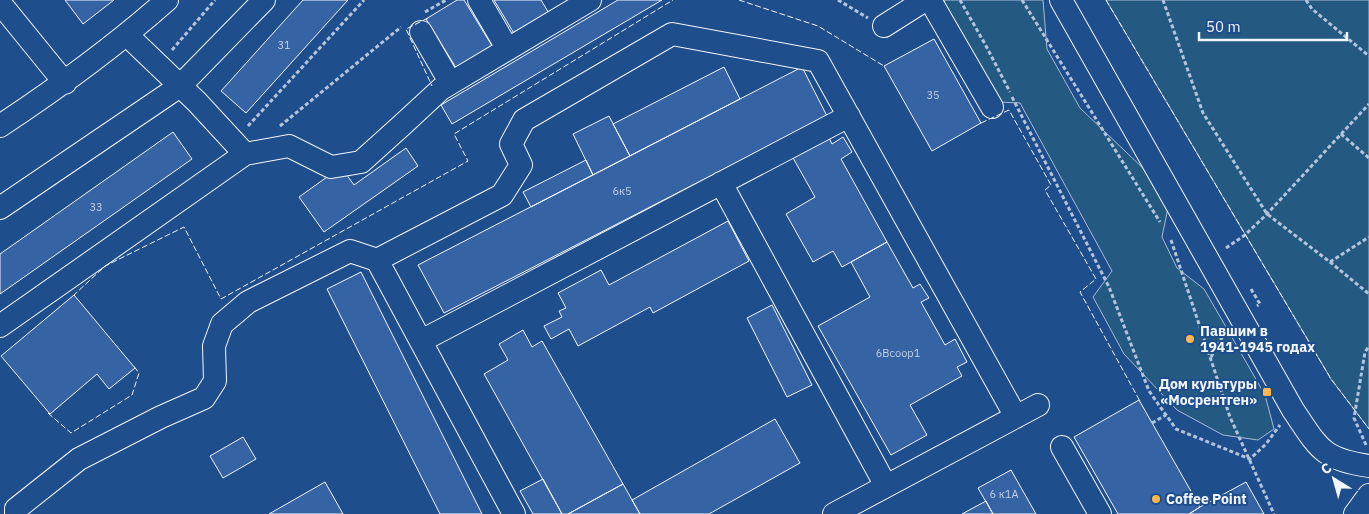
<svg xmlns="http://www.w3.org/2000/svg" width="1369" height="514" viewBox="0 0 1369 514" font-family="'IBM Plex Sans',sans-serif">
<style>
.green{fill:#245a82;stroke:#a8bbd7}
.building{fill:#3563a3;stroke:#f2f6ff}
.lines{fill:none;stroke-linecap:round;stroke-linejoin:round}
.minor-casing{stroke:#f2f6ff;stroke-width:24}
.path{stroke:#b3c4dc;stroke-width:3;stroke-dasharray:4 2.5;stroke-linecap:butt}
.minor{stroke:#1f4e8c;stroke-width:22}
.fence{stroke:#f2f6ff;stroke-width:1;stroke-dasharray:6 2.5;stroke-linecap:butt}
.poi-dot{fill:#ffb74d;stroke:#1f4e8c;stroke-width:2}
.labels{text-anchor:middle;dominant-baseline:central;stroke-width:4;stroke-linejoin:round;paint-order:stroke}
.number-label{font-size:11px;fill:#c3d1e8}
.poi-label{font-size:14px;font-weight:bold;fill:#f2f6ff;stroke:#1f4e8c;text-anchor:start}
</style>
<rect width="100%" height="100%" fill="#1f4e8c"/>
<path class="green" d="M 945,0 L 1043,0 L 1047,49 L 1080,108 L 1148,173 L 1169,203 L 1162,237 L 1177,268 L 1204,289 L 1226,327 L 1265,395 L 1274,429 L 1258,440 L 1223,435 L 1177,410 L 1124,354 L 1093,297 L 1112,271 L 1020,103 L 998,102 L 943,7 Z
M 1106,0 L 1369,0 L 1369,429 L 1331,379 Z"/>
<path class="building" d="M 65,0 L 114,0 L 83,24 Z
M 303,0 L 348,0 L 246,113 L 221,91 Z
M 457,0 L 464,0 L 494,49 L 458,71 L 426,19 Z
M 494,0 L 541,0 L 550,15 L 515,35 Z
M 618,0 L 662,0 L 452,124 L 441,105 Z
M 934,39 L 981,123 L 932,151 L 884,66 Z
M 724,67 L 740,99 L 630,156 L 613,124 Z
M 802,67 L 827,116 L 444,313 L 418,265 Z
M 609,116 L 630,156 L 593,175 L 573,134 Z
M 173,132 L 192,159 L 0,294 L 0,254 Z
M 828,136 L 832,144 L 843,137 L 852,152 L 841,159 L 887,242 L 842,267 L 833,251 L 813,262 L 786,214 L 815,197 L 792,156 Z
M 406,148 L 418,166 L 324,232 L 299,197 L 341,167 L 354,185 Z
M 586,160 L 593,175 L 531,207 L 523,192 Z
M 728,221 L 749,261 L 653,313 L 650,307 L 578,346 L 569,329 L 551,339 L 544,326 L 562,317 L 559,311 L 566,308 L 558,293 L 601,270 L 609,285 Z
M 887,242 L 913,288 L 920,284 L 929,298 L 921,302 L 945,345 L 955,339 L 967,362 L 957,367 L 962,376 L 910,405 L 927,435 L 891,455 L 818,326 L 870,297 L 851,262 Z
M 361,272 L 482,514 L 440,514 L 327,289 Z
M 74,295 L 135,368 L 109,389 L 97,374 L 50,414 L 1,356 Z
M 772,305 L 812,385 L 787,397 L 747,318 Z
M 523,330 L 532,347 L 542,341 L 623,484 L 568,514 L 562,514 L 484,374 L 508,360 L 499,344 Z
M 1139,400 L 1200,507 L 1189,514 L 1118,514 L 1074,437 Z
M 775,419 L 800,463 L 709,514 L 640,514 L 632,500 Z
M 243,437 L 256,459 L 223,478 L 210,456 Z
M 1011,470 L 1036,514 L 993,514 L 978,488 Z
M 543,479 L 562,514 L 533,514 L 520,491 Z
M 325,482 L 343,514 L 269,514 Z
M 1246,482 L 1264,514 L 1189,514 L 1200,507 Z
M 623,484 L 640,514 L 568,514 Z
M 986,501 L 993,514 L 962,514 Z"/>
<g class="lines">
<g class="minor-casing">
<path id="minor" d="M 479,0 L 507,48
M 930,0 L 992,107
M 1061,0 L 1293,410 C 1319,448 1321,459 1369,466
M 0,3 L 65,83
M 884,26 L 925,0
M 421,32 L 450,82
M 127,35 L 197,102 L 245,154
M 0,126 C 59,87 114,47 167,0
M 721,183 L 886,486
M 0,208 L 180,86 L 264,0
M 377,260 L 502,195 L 521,165 L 511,144 L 524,120 L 672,34 L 818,61 L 1016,417
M 0,326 L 245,154 L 289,146 L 331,167 L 361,162 L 401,126 L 441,89 L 590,0
M 421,341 L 849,116
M 1062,447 L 1100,514
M 16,514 L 16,509 L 79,459 L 161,417 L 204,398 L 215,381 L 214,346 L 222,324 L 248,302 L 350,251 L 377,260 L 514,514
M 834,514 L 1038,405
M 1355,514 L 1369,495"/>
</g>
<path class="path" d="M 838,0 L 868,18
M 960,0 L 985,44 L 1010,92
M 1022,0 L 1160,222
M 1163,0 L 1203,113 L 1267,214 L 1330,262 L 1369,294
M 1306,0 L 1312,9 L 1369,56
M 425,12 L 446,0
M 172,50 L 215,0
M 1012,97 L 1109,287 L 1149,391 L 1176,429 L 1250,459 L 1266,444 L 1280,425
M 248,126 L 364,0
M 280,126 L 401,27
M 1341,134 L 1369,158
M 1171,240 L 1230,417 L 1274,514
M 1226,248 L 1245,235 L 1267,214 L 1369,104
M 1330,262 L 1369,237
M 1251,289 L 1260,304 L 1257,306
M 1211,357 L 1225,332
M 1152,423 L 1166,415
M 1366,445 L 1354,418 L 1365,352 L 1369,346"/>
<use href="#minor" class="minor"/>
<path class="fence" d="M 739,0 L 818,26 L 884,66
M 1106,0 L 1331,379 L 1369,429
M 428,18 L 406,29 L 432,86
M 981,123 L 1009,110 L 1051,185 L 1045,190 L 1096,279 L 1080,292 L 1141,403
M 75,296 L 74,295 L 105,266 L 184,227 L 221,299 L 468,161 L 454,134 L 673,0
M 48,413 L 71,433 L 132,395 L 139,373 L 133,365"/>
</g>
<g class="poi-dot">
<circle cx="1190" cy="339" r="5"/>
<rect x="1262" y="387" width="10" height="10" rx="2.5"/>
<circle cx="1156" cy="499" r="5"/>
</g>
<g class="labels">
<g class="number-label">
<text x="284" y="45">31</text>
<text x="933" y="95">35</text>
<text x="622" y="191">6к5</text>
<text x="96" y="207">33</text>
<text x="898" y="353">6Всоор1</text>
<text x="1004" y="494">6 к1А</text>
</g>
<g class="poi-label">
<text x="1200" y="331">Павшим в<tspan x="1200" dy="16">1941-1945 годах</tspan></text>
<text x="1257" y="384" text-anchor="end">Дом культуры<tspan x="1257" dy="16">«Мосрентген»</tspan></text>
<text x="1166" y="499">Coffee Point</text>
</g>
</g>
<g transform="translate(1334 479) rotate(323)" stroke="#1f4e8c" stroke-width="4" paint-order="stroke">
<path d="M0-4L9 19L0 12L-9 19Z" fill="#f2f6ff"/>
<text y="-8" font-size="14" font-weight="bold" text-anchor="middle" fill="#f2f6ff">С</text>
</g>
<path d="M1199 32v8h148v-8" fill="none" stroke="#f2f6ff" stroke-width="2.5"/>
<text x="1206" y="32" font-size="15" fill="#f2f6ff" stroke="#1f4e8c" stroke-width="4" paint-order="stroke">50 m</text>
</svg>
